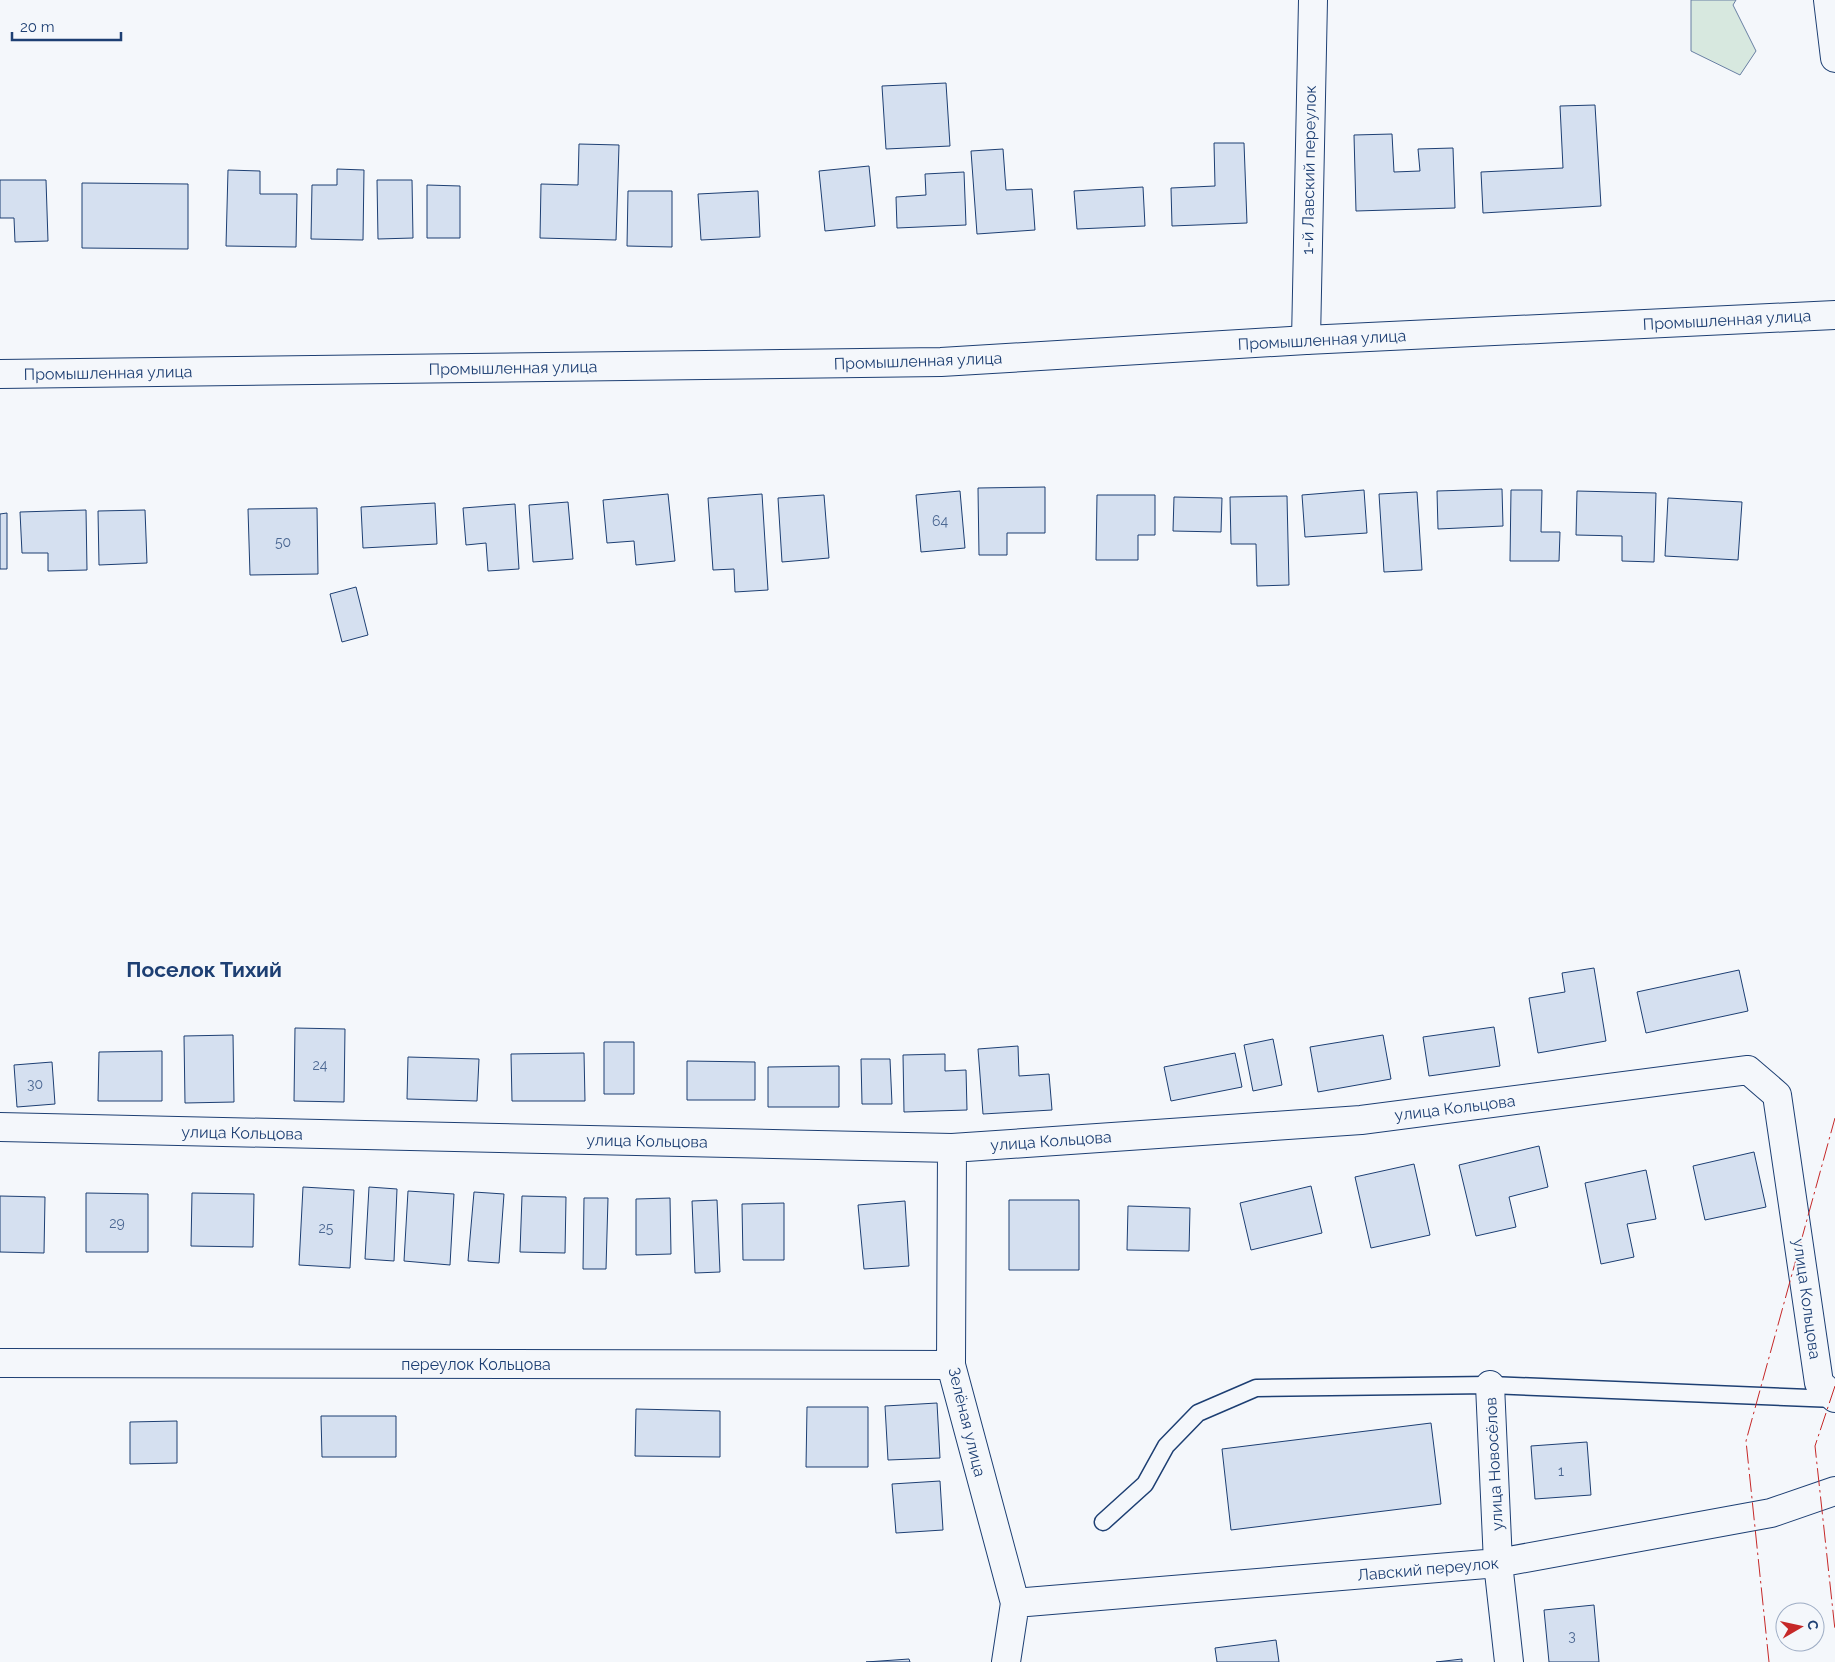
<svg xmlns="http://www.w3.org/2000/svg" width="1835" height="1662" viewBox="0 0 1835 1662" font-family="Raleway,sans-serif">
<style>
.green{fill:#d7e8df;stroke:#687fa3}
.building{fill:#d5e0f0;stroke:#1d3f73}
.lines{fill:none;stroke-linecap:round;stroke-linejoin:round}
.service-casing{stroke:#1d3f73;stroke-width:19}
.minor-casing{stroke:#1d3f73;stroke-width:30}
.tertiary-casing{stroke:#1d3f73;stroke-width:30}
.trunk-casing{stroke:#1d3f73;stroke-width:30}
.service{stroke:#f4f7fb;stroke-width:16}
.minor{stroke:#f4f7fb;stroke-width:28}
.tertiary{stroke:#f4f7fb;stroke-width:28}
.trunk{stroke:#f4f7fb;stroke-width:28}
.power{stroke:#c62828;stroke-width:1;stroke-dasharray:18 4 2.5 4;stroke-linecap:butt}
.labels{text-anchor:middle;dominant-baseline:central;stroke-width:4;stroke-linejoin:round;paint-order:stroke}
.number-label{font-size:14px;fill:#4b6792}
.street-label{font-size:16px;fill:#1d3f73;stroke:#f4f7fb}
.district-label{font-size:21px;font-weight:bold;fill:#1d3f73;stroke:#f4f7fb}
</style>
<rect width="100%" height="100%" fill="#f4f7fb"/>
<path class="green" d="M 1691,0 L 1736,0 L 1733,5 L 1756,51 L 1740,75 L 1691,51 Z"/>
<path class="building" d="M 946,83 L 950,146 L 886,149 L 882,86 Z
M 1595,105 L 1601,206 L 1483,213 L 1481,172 L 1563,168 L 1560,106 Z
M 1392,134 L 1394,172 L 1420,171 L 1418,149 L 1453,148 L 1455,208 L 1356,211 L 1354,135 Z
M 1214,143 L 1244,143 L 1247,223 L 1172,226 L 1171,188 L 1215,186 Z
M 579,144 L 619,145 L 616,240 L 540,238 L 541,184 L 578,185 Z
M 1003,149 L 1006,190 L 1032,189 L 1035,230 L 977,234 L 971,151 Z
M 869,166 L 875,226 L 825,231 L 819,171 Z
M 337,169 L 364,170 L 363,240 L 311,239 L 312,185 L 337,185 Z
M 228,170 L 260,171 L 260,194 L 297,194 L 296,247 L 226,246 Z
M 964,172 L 966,225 L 897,228 L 896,197 L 926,195 L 925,174 Z
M 0,180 L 46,180 L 48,241 L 15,242 L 14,218 L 0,218 Z
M 377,180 L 412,180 L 413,238 L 378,239 Z
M 82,183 L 188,184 L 188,249 L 82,248 Z
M 427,185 L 460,186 L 460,238 L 427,238 Z
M 1143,187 L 1145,226 L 1077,229 L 1074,191 Z
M 628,191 L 672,191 L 672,247 L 627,246 Z
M 758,191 L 760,237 L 701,240 L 698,194 Z
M 1045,487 L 1045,533 L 1007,533 L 1007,555 L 979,555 L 978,488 Z
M 1502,489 L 1503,526 L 1438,529 L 1437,491 Z
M 1364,490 L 1367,533 L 1305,537 L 1302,495 Z
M 1511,490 L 1542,490 L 1541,532 L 1560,532 L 1559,561 L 1510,561 Z
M 960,491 L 965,548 L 921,552 L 916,495 Z
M 1577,491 L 1656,493 L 1654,562 L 1622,561 L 1622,536 L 1576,535 Z
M 1417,492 L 1422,570 L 1384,572 L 1379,494 Z
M 668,494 L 675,561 L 636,565 L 634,541 L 607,543 L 603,500 Z
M 762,494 L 768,590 L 735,592 L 734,569 L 713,570 L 708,498 Z
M 824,495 L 829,558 L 782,562 L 778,498 Z
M 1097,495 L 1155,495 L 1155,535 L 1138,535 L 1138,560 L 1096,560 Z
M 1287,496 L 1289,585 L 1257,586 L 1256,544 L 1231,544 L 1230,497 Z
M 1174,497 L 1222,498 L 1221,532 L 1173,531 Z
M 1668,498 L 1742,502 L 1738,560 L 1665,556 Z
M 568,502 L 573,559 L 533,562 L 529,505 Z
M 435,503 L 437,544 L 363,548 L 361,507 Z
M 515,504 L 519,569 L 488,571 L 486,543 L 466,545 L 463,508 Z
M 317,508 L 318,574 L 250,575 L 248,509 Z
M 86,510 L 87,570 L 48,571 L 48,553 L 22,553 L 20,512 Z
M 145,510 L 147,563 L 99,565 L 98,511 Z
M 7,513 L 7,569 L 0,569 L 0,514 Z
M 356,587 L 368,635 L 342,642 L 330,594 Z
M 1594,968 L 1606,1041 L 1538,1053 L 1529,998 L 1565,992 L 1562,973 Z
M 1739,970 L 1748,1011 L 1646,1033 L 1637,992 Z
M 1494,1027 L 1500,1066 L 1429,1076 L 1423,1037 Z
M 295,1028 L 345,1029 L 344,1102 L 294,1101 Z
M 233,1035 L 234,1102 L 185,1103 L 184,1036 Z
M 1383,1035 L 1391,1079 L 1318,1092 L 1310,1047 Z
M 1273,1039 L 1282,1085 L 1253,1091 L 1244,1045 Z
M 604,1042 L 634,1042 L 634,1094 L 604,1094 Z
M 1018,1046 L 1019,1076 L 1049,1074 L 1052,1110 L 983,1114 L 978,1049 Z
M 162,1051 L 162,1101 L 98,1101 L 99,1052 Z
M 584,1053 L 585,1101 L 512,1101 L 511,1054 Z
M 1235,1053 L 1242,1087 L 1171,1101 L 1164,1067 Z
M 945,1054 L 945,1071 L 966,1070 L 967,1110 L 904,1112 L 903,1055 Z
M 408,1057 L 479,1059 L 477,1101 L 407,1099 Z
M 861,1059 L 890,1059 L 892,1104 L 862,1104 Z
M 687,1061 L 755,1062 L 755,1100 L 687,1100 Z
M 52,1062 L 55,1104 L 17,1107 L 14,1065 Z
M 839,1066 L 839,1107 L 768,1107 L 768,1067 Z
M 1539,1146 L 1548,1187 L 1509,1197 L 1516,1227 L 1476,1236 L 1459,1165 Z
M 1754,1152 L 1766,1207 L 1705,1220 L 1693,1166 Z
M 1414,1164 L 1430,1235 L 1371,1248 L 1355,1177 Z
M 1646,1170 L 1656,1219 L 1627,1224 L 1634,1257 L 1601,1264 L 1585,1183 Z
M 1311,1186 L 1322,1233 L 1251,1250 L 1240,1203 Z
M 303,1187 L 354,1190 L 350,1268 L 299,1265 Z
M 369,1187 L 397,1189 L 394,1261 L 365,1259 Z
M 408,1191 L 454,1194 L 450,1265 L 404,1261 Z
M 474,1192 L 504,1194 L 499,1263 L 468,1261 Z
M 86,1193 L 148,1194 L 148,1252 L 86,1252 Z
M 192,1193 L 254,1194 L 253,1247 L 191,1246 Z
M 0,1196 L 45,1197 L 44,1253 L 0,1252 Z
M 522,1196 L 566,1197 L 565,1253 L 520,1252 Z
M 584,1198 L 608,1198 L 606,1269 L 583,1269 Z
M 670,1198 L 671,1254 L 636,1255 L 636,1199 Z
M 717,1200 L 720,1272 L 695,1273 L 692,1201 Z
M 1009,1200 L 1079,1200 L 1079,1270 L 1009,1270 Z
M 905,1201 L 909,1266 L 864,1269 L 858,1205 Z
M 784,1203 L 784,1260 L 743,1260 L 742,1204 Z
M 1128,1206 L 1190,1208 L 1189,1251 L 1127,1250 Z
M 937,1403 L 940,1458 L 888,1460 L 885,1406 Z
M 807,1407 L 868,1407 L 868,1467 L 806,1467 Z
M 636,1409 L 720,1411 L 720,1457 L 635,1456 Z
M 321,1416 L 396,1416 L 396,1457 L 322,1457 Z
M 177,1421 L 177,1463 L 130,1464 L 130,1422 Z
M 1431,1423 L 1441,1504 L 1231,1530 L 1222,1449 Z
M 1587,1442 L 1591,1495 L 1535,1499 L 1531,1446 Z
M 940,1481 L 943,1530 L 896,1533 L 892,1484 Z
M 1594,1605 L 1599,1662 L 1549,1662 L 1544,1610 Z
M 1276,1640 L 1279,1662 L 1217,1662 L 1215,1648 Z
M 909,1659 L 910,1662 L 866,1662 Z
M 1462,1659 L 1462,1662 L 1436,1662 Z"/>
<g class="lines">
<g class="service-casing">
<path id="service" d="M 1103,1522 L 1145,1484 L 1166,1446 L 1198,1413 L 1256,1388 L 1490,1385 L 1835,1399"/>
</g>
<g class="minor-casing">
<path id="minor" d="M 1306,340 L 1313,0
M 0,1127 L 952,1148 L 1361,1120 L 1748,1070 L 1777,1095 L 1819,1383 L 1835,1398
M 952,1148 L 951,1365 L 1015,1603 L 1006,1662
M 0,1363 L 951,1365
M 1490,1385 L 1498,1563 L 1509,1662
M 1015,1603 L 1498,1563 L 1771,1513 L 1835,1491"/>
</g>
<g class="tertiary-casing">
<path id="tertiary" d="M 0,374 L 941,362 L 1306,340 L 1835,315"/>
</g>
<g class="trunk-casing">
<path id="trunk" d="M 1828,0 L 1835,58"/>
</g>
<use href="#service" class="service"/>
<use href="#minor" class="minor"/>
<use href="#tertiary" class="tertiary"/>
<use href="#trunk" class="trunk"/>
<path class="power" d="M 1835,1386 L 1815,1446 L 1835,1630
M 1769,1662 L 1746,1441 L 1835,1118"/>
</g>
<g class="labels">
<g class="number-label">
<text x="940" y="521">64</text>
<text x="283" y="542">50</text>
<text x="320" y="1065">24</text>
<text x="35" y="1084">30</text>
<text x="117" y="1223">29</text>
<text x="326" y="1228">25</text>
<text x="1561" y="1471">1</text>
<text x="1572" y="1636">3</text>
</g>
<g class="street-label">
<text transform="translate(1309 170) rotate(-89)">1-й Лавский переулок</text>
<text transform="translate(1727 320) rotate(-3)">Промышленная улица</text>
<text transform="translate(1322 340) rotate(-3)">Промышленная улица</text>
<text transform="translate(918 361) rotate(-2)">Промышленная улица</text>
<text transform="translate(513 368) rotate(-1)">Промышленная улица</text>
<text transform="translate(108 373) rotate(-1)">Промышленная улица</text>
<text transform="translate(1455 1108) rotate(-7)">улица Кольцова</text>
<text transform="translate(242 1133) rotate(1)">улица Кольцова</text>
<text transform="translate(647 1141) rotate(1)">улица Кольцова</text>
<text transform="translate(1051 1141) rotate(-4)">улица Кольцова</text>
<text transform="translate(1807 1299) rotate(82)">улица Кольцова</text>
<text x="476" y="1364">переулок Кольцова</text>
<text transform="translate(967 1422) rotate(76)">Зелёная улица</text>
<text transform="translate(1494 1464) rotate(-93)">улица Новосёлов</text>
<text transform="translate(1428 1569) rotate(-5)">Лавский переулок</text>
</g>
<g class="district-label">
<text x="204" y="969">Поселок Тихий</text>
</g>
</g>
<g transform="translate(1800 1627) rotate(81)"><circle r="24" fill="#f4f7fb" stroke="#9eadc5"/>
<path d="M0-4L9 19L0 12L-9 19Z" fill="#c62828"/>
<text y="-8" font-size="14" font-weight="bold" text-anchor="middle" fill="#1d3f73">С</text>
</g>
<path d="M12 32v8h109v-8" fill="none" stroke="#1d3f73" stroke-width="2.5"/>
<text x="20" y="32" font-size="15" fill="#1d3f73" stroke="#f4f7fb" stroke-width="4" paint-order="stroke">20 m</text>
</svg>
